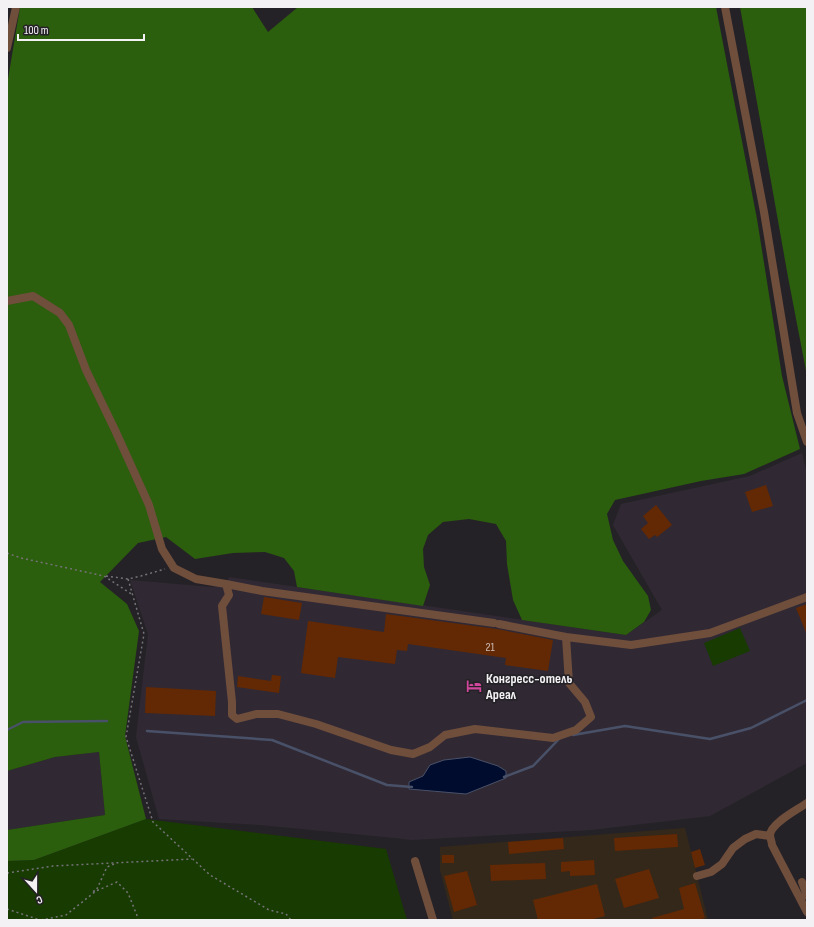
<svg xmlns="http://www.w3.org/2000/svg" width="814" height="927" viewBox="0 0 814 927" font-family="'Sofia Sans Condensed',sans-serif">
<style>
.built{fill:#302934}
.industrial{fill:#34281a}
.green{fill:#173b01}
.forest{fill:#2b5e0d}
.water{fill:#000c2e;stroke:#495169}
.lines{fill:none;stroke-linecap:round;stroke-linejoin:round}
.stream{stroke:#495169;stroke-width:2.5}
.building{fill:#632804}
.path{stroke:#757377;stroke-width:1.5;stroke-dasharray:2 3;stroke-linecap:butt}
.minor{stroke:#704e3c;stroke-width:8}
.labels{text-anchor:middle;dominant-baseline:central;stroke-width:3.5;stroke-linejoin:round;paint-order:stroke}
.number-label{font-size:12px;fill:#cfbfb8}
.poi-label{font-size:14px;font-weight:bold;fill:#f3f1f4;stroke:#252227;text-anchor:start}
</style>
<rect width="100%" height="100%" fill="#252227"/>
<path class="built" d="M 802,453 L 807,474 L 807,763 L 710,816 L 591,830 L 411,840 L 395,838 L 260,825 L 159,819 L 136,737 L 148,634 L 130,580 L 211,587 L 226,584 L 229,577 L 626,635 L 662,610 L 613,525 L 621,504 L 750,476 Z
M 99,752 L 105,815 L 7,830 L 7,771 L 55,757 Z"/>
<path class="industrial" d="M 685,828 L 708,920 L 453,920 L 440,870 L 440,847 Z"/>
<path class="green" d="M 740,628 L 750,651 L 713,666 L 704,643 Z
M 146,819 L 386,849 L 407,920 L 7,920 L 7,861 L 34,860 Z"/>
<path class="forest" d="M 20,7 L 252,7 L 268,32 L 298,7 L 716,7 L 757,219 L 782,376 L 800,449 L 744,474 L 701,481 L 615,500 L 607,514 L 613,540 L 623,561 L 648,596 L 651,610 L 644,622 L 626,635 L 522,620 L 513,600 L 507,564 L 506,541 L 496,524 L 469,519 L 443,522 L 428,535 L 423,549 L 424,567 L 430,585 L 423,606 L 297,587 L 294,571 L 284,558 L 265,552 L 233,553 L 195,559 L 166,537 L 138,543 L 100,582 L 127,604 L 139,631 L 125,736 L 146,819 L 34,860 L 7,861 L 7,830 L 105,815 L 99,752 L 55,757 L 7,771 L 7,85 Z
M 740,7 L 807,7 L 807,376 L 788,277 Z"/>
<path class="water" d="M 470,757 L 498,766 L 506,771 L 506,778 L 466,794 L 409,789 L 409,782 L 423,776 L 430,765 L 444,760 Z"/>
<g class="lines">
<path class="stream" d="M 7,730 L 23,722 L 107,721
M 147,731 L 272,740 L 387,785 L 412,787
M 573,735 L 625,726 L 710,739 L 751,728 L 807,700
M 504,777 L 533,766 L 559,739"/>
</g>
<path class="building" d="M 766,485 L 773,506 L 752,512 L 745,492 Z
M 656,505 L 672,525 L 657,537 L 655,535 L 649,539 L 641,529 L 648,523 L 643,516 Z
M 264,597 L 302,603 L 299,620 L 261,614 Z
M 807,604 L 807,635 L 796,608 Z
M 386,614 L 497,629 L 553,640 L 548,671 L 505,665 L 506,658 L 408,644 L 407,651 L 397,650 L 395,664 L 338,657 L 335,678 L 301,673 L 308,621 L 384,632 Z
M 272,675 L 281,676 L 279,693 L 237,687 L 238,676 L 271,681 Z
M 146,687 L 216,691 L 215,716 L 145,713 Z
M 677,834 L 678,847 L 615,851 L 614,838 Z
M 563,838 L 564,849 L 509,854 L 508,842 Z
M 700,849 L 705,865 L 695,868 L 691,852 Z
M 442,855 L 454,855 L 454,863 L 442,863 Z
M 594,860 L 595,875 L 570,876 L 570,871 L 561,872 L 561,862 Z
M 545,863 L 546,879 L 491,881 L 490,865 Z
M 649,869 L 659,898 L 624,908 L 615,879 Z
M 467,871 L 477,905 L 454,912 L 444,876 Z
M 695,883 L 705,918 L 698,920 L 653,920 L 652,918 L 684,909 L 679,888 Z
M 597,884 L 605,916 L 589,920 L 538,920 L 533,900 Z"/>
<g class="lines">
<path class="path" d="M 7,553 L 21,558 L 104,576 L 133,595
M 106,576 L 128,579 L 141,576 L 165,569
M 128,579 L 144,634 L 126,737 L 153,822 L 210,875 L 269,910 L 286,914 L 291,920
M 7,873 L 53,866 L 192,859
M 93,891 L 96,891 L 107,867 L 117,863
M 7,909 L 40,920
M 41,920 L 66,915 L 96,891 L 117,882 L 128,893 L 138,918 L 138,920"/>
<path class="minor" d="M 725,7 L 764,212 L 797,413 L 807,442
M 7,48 L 16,7
M 7,301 L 33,296 L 60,313 L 69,325 L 86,370 L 115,430 L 149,505 L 162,549 L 174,568 L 196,579 L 226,584
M 494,623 L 262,591 L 226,584 L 229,595 L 222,606 L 232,702 L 232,715 L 237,719 L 256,714 L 278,714 L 316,724 L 391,750 L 413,754 L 430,747 L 445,735 L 475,729 L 553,738 L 576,730 L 591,717 L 585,702 L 569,683 L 566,637 L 499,624
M 566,637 L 631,645 L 710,633 L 807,597
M 807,803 C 797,810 771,823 770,835 C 770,838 772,842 772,845 L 807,912
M 415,861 L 433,920
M 697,876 L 711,872 L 722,864 L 733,848 L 745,839 L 756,834 L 770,836
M 802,882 L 807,896"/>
</g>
<defs>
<g id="hotel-bare" transform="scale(1.2)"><path d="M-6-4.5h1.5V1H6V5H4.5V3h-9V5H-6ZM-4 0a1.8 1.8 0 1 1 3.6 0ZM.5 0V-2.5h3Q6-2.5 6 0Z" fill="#d1479c" stroke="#252227" stroke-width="2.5" paint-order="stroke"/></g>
</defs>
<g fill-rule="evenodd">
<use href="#hotel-bare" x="474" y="686"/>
</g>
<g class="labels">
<g class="number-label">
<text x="490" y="647">21</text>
</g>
<g class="poi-label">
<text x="486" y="678">Конгресс-отель<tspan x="486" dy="16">Ареал</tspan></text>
</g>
</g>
<rect width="814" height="927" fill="none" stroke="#f3f1f4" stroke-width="16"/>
<g transform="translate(36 891) rotate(159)" stroke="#252227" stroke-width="3" paint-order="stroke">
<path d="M0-3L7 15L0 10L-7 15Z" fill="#f3f1f4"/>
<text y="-6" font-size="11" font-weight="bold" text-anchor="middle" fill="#f3f1f4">С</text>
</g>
<path d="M18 34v6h126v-6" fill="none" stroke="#f3f1f4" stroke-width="2"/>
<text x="24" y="34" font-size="12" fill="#f3f1f4" stroke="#252227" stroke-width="3" paint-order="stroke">100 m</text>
</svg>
